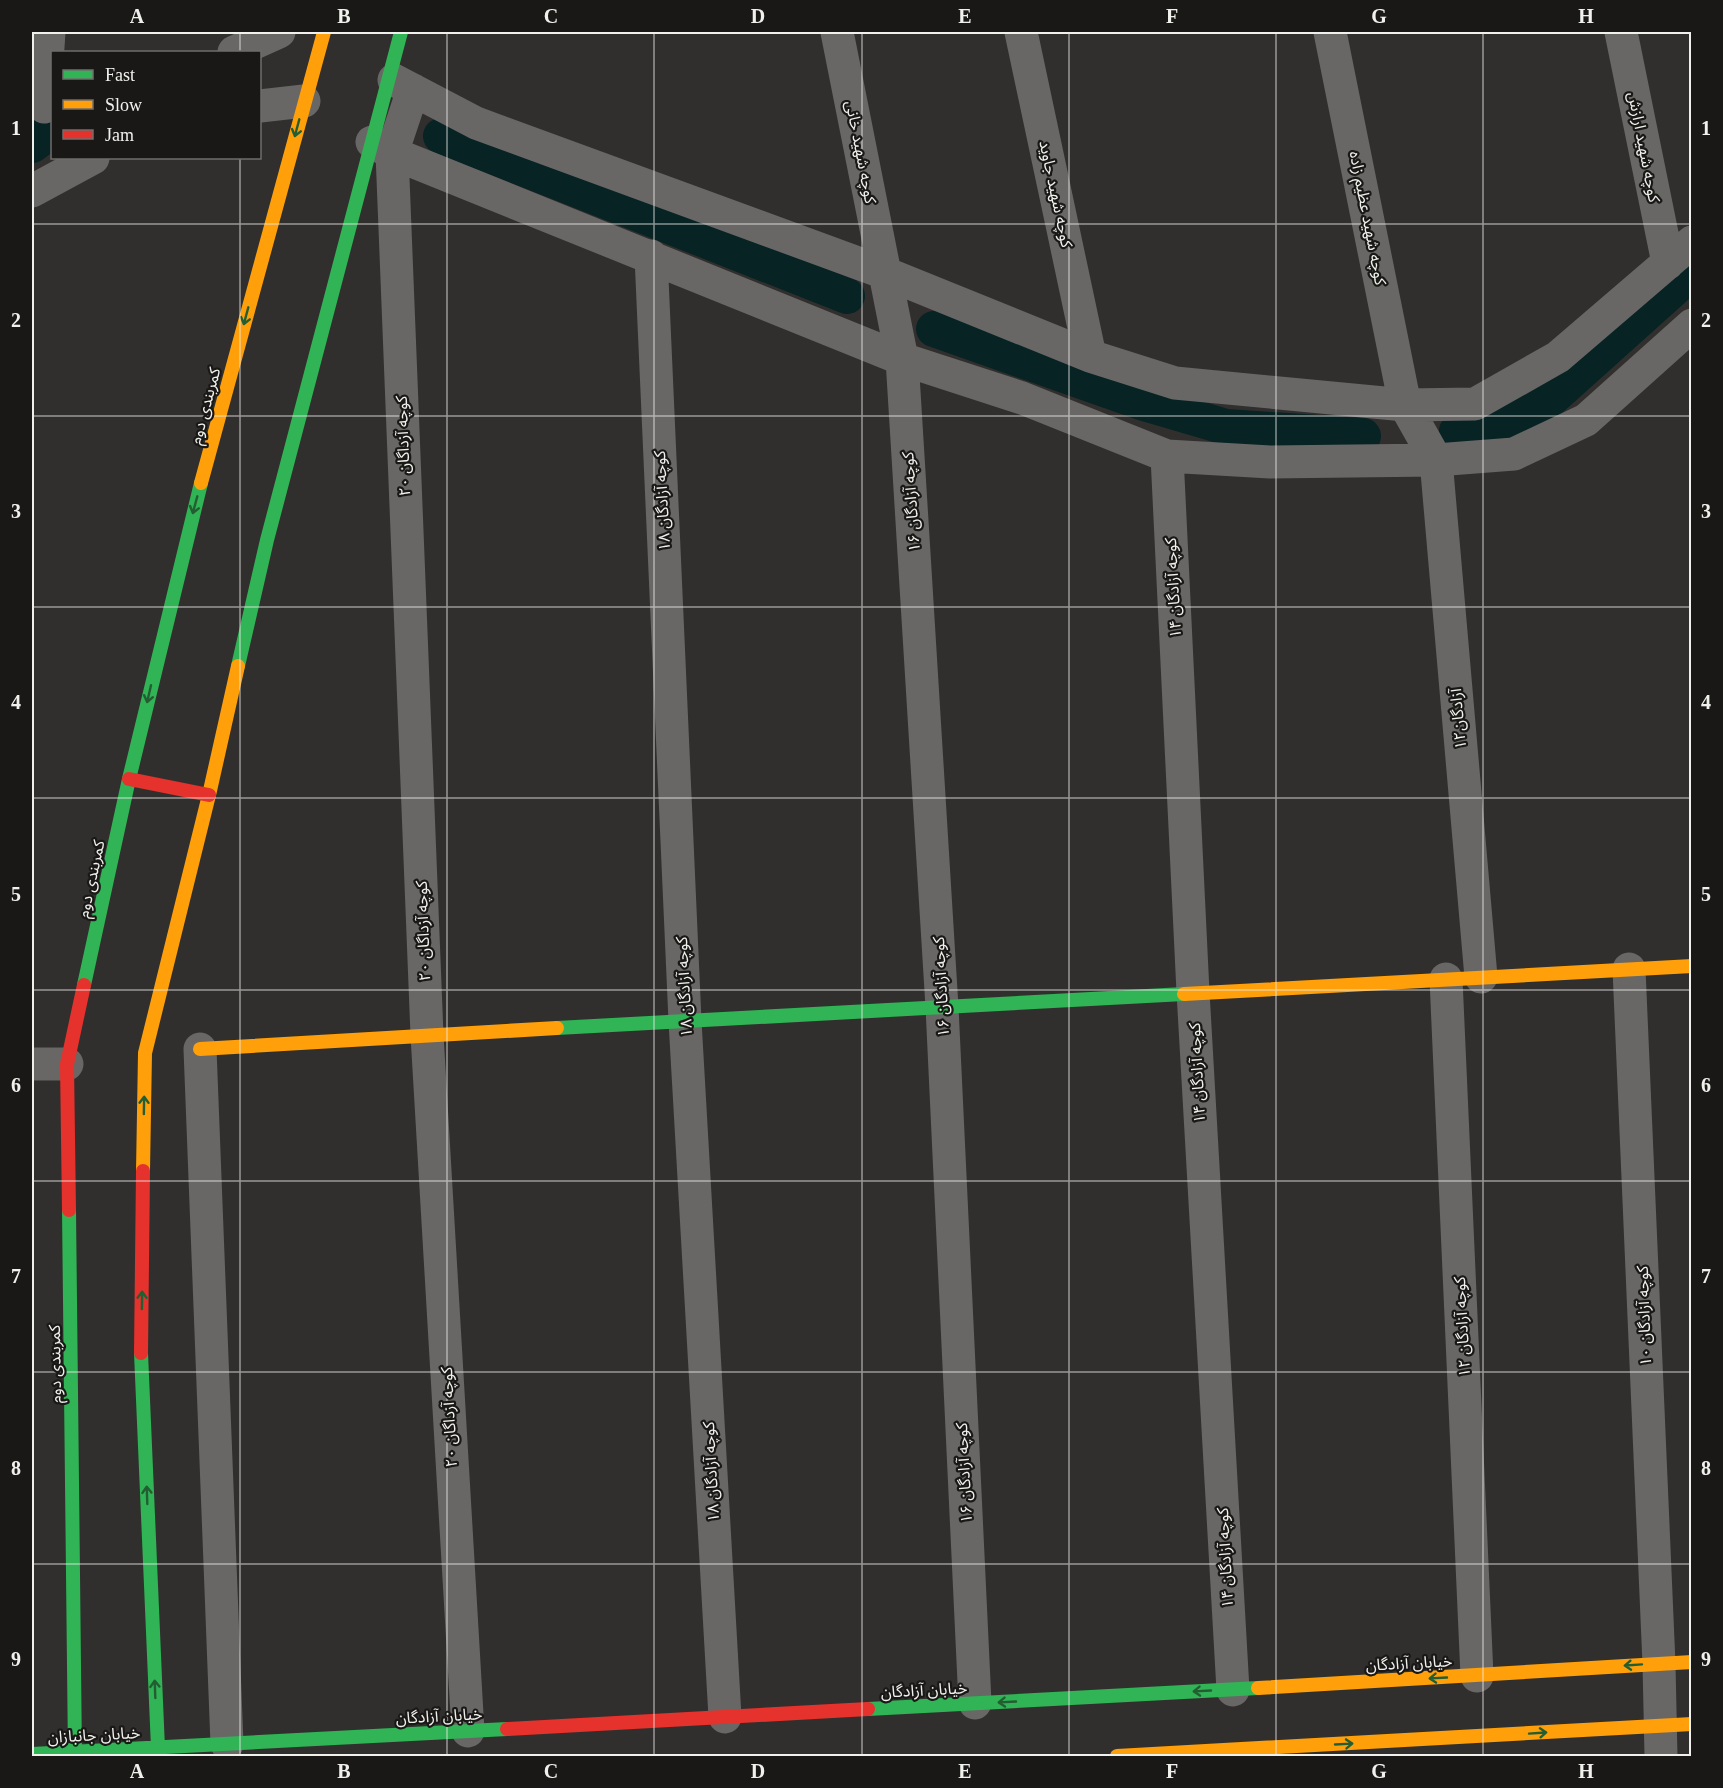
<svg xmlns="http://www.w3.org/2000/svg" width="1723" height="1788" viewBox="0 0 1723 1788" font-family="'Times New Roman','Noto Sans Arabic',serif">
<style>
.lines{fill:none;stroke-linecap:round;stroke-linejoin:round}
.canal{stroke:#072323;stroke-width:36}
.street{stroke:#686766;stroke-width:33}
.fast{stroke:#30b455;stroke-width:14}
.slow{stroke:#ff9f0a;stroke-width:14}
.jam{stroke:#e5322d;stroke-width:14}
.oneway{stroke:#235e32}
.grid{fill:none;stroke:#f0f0ed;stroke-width:1.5;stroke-opacity:0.55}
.labels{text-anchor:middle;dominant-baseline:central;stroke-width:4.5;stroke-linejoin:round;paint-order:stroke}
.street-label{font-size:16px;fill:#f0f0ed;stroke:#191816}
.neatline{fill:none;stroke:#f0f0ed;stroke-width:2}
.grid-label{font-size:20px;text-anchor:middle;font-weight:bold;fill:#f0f0ed}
</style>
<rect width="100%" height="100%" fill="#302f2d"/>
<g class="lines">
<path class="canal" d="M 441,136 L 847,296
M 32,145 L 52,130
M 934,329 L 1144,403 L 1226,427 L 1363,436
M 1457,431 L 1502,424 L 1545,404 L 1692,272"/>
<path class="street" d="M 837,32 L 902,359 L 942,1007 L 975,1703
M 1021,32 L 1090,356
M 1330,32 L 1405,405 L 1436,460 L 1481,977
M 1621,32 L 1668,263
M 234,52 L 279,32
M 394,80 L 476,123 L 885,273 L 1090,356 L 1175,383 L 1405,405 L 1475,404 L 1558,357 L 1692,242
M 413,90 L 392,153 L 902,359 L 1022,398 L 1167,456 L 1270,462 L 1436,460 L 1514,454 L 1586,420 L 1692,325
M 260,106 L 304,101
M 44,107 L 49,32
M 372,142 L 392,153 L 427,1035 L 468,1731
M 32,191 L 93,158
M 651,256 L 685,1021 L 725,1717
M 1167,456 L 1193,992 L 1233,1690
M 1629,969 L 1659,1664 L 1661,1756
M 1446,979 L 1477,1676
M 200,1049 L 227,1744
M 32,1064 L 67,1064"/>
<path class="fast" d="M 238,666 L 267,540 L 401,32
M 84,985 L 129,779 L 201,483
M 557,1028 L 1184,994
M 69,1210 L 75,1756
M 141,1353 L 158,1748 L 161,1756
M 868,1709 L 1258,1688
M 32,1754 L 507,1729"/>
<path class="slow" d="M 201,483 L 324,32
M 1184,994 L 1692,966
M 200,1049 L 557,1028
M 143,1171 L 145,1053 L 209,795 L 238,666
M 1258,1688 L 1692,1662
M 1117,1756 L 1692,1724"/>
<path class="jam" d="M 129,779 L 209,795
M 69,1210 L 67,1064 L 84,985
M 141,1353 L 143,1171
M 507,1729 L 868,1709"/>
</g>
<defs><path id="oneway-shaft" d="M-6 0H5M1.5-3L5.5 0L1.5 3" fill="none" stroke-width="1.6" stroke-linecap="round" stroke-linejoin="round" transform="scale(1.5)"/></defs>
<g class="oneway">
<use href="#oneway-shaft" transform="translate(297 128) rotate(105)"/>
<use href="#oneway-shaft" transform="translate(246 316) rotate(105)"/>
<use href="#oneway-shaft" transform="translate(195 505) rotate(105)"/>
<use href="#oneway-shaft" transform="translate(149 694) rotate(103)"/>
<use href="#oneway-shaft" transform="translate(144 1105) rotate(-89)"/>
<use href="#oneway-shaft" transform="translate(142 1300) rotate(-89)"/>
<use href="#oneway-shaft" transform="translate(147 1495) rotate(-92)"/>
<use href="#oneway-shaft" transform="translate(1633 1665) rotate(176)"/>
<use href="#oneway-shaft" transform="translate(1438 1678) rotate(177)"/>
<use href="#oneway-shaft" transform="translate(155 1689) rotate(-92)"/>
<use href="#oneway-shaft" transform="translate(1202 1691) rotate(177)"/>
<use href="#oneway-shaft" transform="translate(1007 1702) rotate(177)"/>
<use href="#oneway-shaft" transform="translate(1538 1733) rotate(-4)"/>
<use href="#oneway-shaft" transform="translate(1344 1744) rotate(-3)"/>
</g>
<path class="grid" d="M 240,32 L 240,52M 447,32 L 447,1756M 654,32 L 654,1756M 862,32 L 862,1756M 1069,32 L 1069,1756M 1276,32 L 1276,1756M 1483,32 L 1483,1756M 240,158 L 240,1756M 32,224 L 1692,224M 32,416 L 1692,416M 32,607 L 1692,607M 32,798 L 1692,798M 32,990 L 1692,990M 32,1181 L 1692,1181M 32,1372 L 1692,1372M 32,1564 L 1692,1564"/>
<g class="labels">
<g class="street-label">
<text transform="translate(1644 147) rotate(79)">کوچه شهید ارازش</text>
<text transform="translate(861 152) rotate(79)">کوچه شهید خانی</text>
<text transform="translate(1056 194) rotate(78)">کوچه شهید جاوید</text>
<text transform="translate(1368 218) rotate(79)">کوچه شهید عظیم زاده</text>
<text transform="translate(205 406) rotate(-75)">کمربندی دوم</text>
<text transform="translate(403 446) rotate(-92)">کوچه آزداگان ۲۰</text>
<text transform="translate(662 501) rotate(-93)">کوچه آزادگان ۱۸</text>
<text transform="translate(911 502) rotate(-94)">کوچه آزادگان ۱۶</text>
<text transform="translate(1173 588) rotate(-93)">کوچه آزادگان ۱۴</text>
<text transform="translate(1458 719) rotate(-95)">۱۲آزادگان</text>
<text transform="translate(91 879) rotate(-78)">کمربندی دوم</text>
<text transform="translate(423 931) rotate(-92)">کوچه آزداگان ۲۰</text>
<text transform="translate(684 987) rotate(-93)">کوچه آزادگان ۱۸</text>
<text transform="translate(941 987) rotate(-93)">کوچه آزادگان ۱۶</text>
<text transform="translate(1197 1073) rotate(-93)">کوچه آزادگان ۱۴</text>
<text transform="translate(1644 1316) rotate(-92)">کوچه آزادگان ۱۰</text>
<text transform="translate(1462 1327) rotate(-93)">کوچه آزادگان ۱۲</text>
<text transform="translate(55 1364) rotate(-91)">کمربندی دوم</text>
<text transform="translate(449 1417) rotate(-93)">کوچه آزداگان ۲۰</text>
<text transform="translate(711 1472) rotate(-93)">کوچه آزادگان ۱۸</text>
<text transform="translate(964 1473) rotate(-93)">کوچه آزادگان ۱۶</text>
<text transform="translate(1225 1558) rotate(-93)">کوچه آزادگان ۱۴</text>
<text transform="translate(1409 1663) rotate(-3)">خیابان آزادگان</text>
<text transform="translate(924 1690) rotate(-3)">خیابان آزادگان</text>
<text transform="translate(439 1716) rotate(-3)">خیابان آزادگان</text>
<text transform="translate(94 1735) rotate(-3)">خیابان جانبازان</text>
</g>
</g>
<rect width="1723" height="1788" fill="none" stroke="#191816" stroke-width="66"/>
<rect x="51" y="51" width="210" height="108" fill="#191816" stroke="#6f6e6c" stroke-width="1.5"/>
<rect x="63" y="70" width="30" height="9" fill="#30b455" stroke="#6f6e6c" stroke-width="1.5"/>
<text x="105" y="81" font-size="18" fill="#f0f0ed">Fast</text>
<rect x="63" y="100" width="30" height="9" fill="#ff9f0a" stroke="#6f6e6c" stroke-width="1.5"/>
<text x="105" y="111" font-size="18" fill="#f0f0ed">Slow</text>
<rect x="63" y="130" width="30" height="9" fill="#e5322d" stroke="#6f6e6c" stroke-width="1.5"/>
<text x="105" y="141" font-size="18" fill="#f0f0ed">Jam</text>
<rect x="33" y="33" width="1657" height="1722" class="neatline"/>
<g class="grid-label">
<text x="137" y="23">A</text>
<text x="344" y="23">B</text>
<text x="551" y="23">C</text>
<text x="758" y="23">D</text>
<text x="965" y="23">E</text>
<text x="1172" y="23">F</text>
<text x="1379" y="23">G</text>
<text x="1586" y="23">H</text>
<text x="16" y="135">1</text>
<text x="1706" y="135">1</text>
<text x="16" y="327">2</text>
<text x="1706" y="327">2</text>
<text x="16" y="518">3</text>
<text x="1706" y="518">3</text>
<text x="16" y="709">4</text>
<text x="1706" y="709">4</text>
<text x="16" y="901">5</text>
<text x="1706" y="901">5</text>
<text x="16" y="1092">6</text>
<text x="1706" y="1092">6</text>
<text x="16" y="1283">7</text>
<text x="1706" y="1283">7</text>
<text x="16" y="1475">8</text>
<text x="1706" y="1475">8</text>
<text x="16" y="1666">9</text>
<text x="1706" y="1666">9</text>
<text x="137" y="1778">A</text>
<text x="344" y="1778">B</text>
<text x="551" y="1778">C</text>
<text x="758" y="1778">D</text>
<text x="965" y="1778">E</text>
<text x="1172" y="1778">F</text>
<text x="1379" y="1778">G</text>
<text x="1586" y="1778">H</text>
</g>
</svg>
